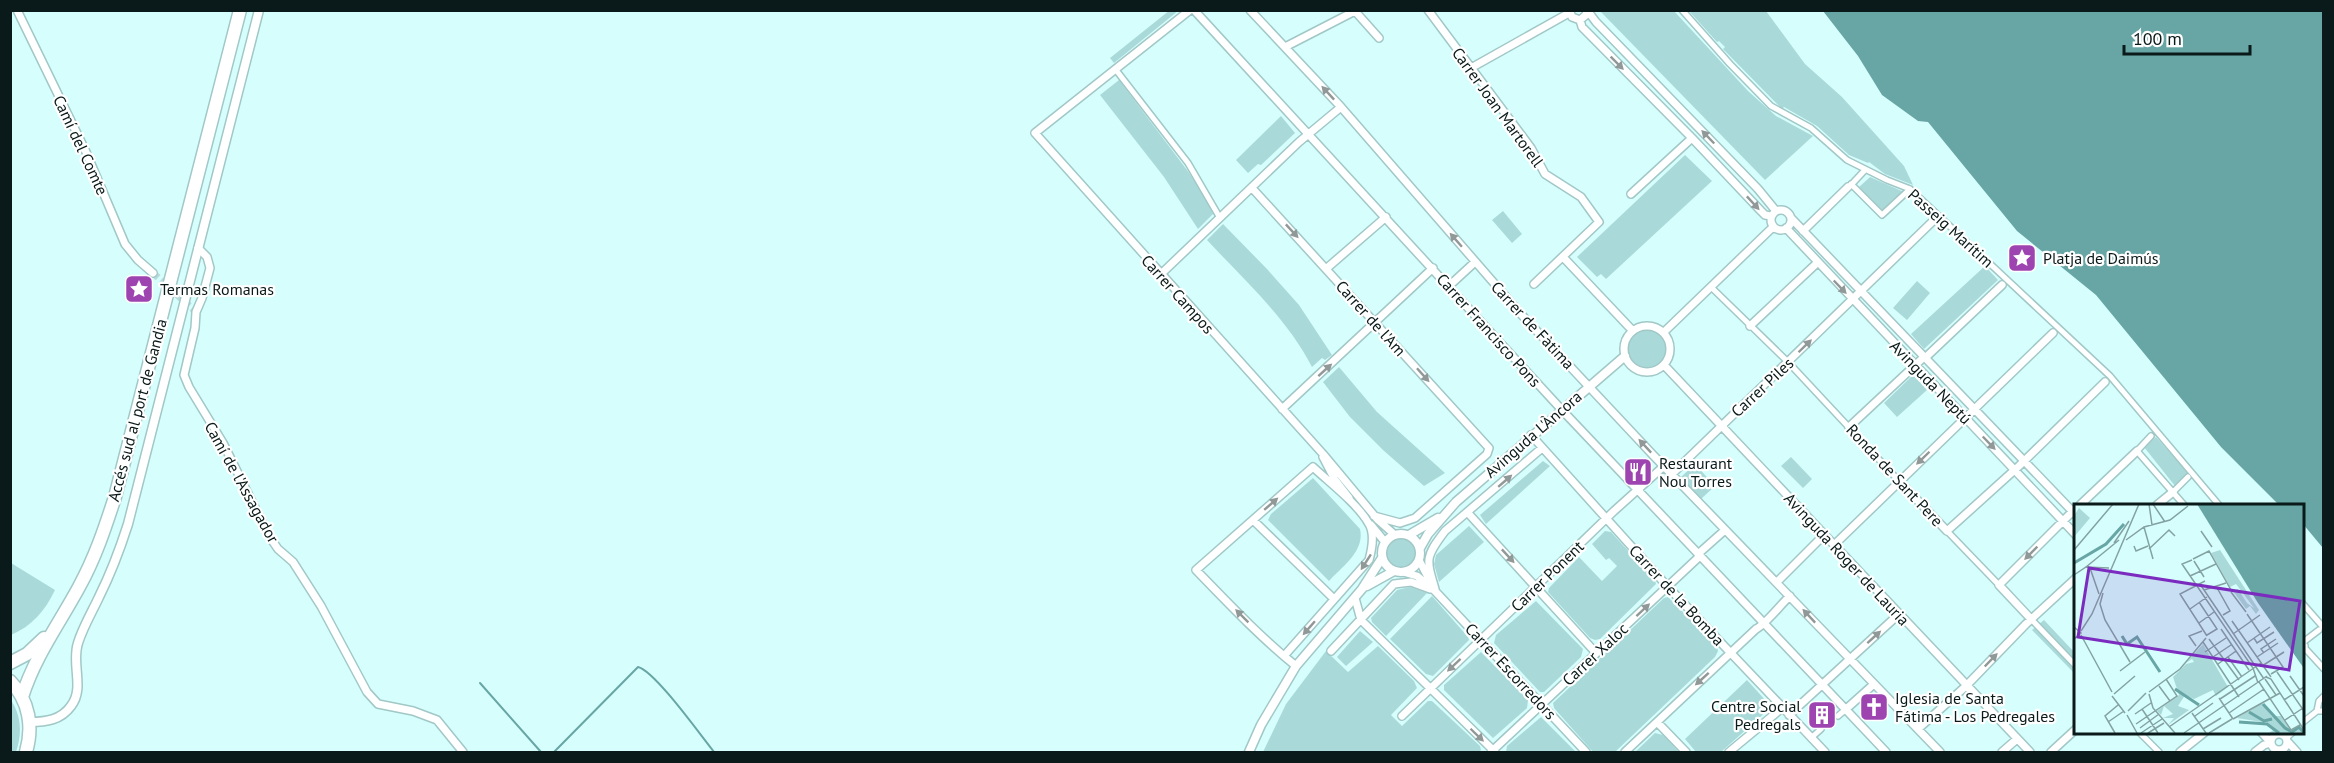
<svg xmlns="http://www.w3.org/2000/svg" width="2334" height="763" viewBox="0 0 2334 763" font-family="'PT Sans',sans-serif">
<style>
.green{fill:#a9dad9}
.water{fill:#68a5a5}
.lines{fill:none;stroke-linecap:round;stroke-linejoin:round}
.stream{stroke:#68a5a5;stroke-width:2}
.minor-tunnel{stroke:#b7dcdb;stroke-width:7;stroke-dasharray:7 3.5;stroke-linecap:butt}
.pedestrian-casing{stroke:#a1c8c7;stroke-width:8}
.minor-casing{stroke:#a1c8c7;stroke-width:10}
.tertiary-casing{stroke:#a1c8c7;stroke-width:11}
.trunk-casing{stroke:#a1c8c7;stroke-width:15}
.pedestrian{stroke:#fff;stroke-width:5}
.minor{stroke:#fff;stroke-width:7}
.tertiary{stroke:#fff;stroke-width:8}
.trunk{stroke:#fff;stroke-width:12}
.oneway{fill:#919898}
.labels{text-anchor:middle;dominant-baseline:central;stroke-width:4.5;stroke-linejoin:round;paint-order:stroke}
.street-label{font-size:16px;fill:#0a1919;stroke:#fff}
.poi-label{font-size:16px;fill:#0a1919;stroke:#fff;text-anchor:start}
.inset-river{fill:none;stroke:#68a5a5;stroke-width:3}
.inset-road{fill:none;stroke:#84a2a2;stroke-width:1.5}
.view{fill:#7b2cbf;fill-opacity:0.15;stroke:#7b2cbf;stroke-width:3}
.inset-edge{fill:none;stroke:#0a1919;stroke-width:3}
</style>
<rect width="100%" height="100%" fill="#d6fefd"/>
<path class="green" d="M 1170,10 L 1178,11 L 1114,63 L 1110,58 Z
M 1600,11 L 1674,11 L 1748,91 L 1776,116 L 1813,136 L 1765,180 Z
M 1689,11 L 1766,11 L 1805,64 L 1842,97 L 1904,166 L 1913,185 L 1885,174 L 1869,162 L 1868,163 L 1849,155 L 1817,126 L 1784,107 L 1782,109 L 1723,49 L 1725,47 L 1719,41 L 1717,42 Z
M 1119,80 L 1187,170 L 1215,212 L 1198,229 L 1164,177 L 1100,95 Z
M 1281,116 L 1295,133 L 1261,165 L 1258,164 L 1248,173 L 1236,160 Z
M 1685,155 L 1712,181 L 1606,279 L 1601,274 L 1597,277 L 1577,257 Z
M 1870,177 L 1904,192 L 1882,213 L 1858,188 Z
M 1503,211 L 1522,234 L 1512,243 L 1492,220 Z
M 1223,224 L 1267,269 L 1299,305 L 1332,355 L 1325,360 L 1322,358 L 1312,367 C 1287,318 1244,280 1207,240 Z
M 1985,266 L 1998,280 L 1924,349 L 1911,334 Z
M 1917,281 L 1930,293 L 1907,320 L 1893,308 Z
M1624 349a23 23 0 1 1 46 0a23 23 0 1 1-46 0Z
M 1339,367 L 1377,412 L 1445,473 L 1424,486 L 1383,450 L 1350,417 L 1323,382 Z
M 1913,375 L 1927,390 L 1897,417 L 1884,403 Z
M 2156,437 L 2188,473 L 2175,486 L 2144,447 Z
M 1791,457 L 1812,479 L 1803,488 L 1781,466 Z
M 1543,461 L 1550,466 L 1486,524 L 1480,515 Z
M 1695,464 L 1715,486 L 1701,499 L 1681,477 Z
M 1313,478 L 1360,529 C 1365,551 1343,566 1329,581 L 1268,520 L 1271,514 Z
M 1469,526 L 1484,542 L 1439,582 L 1434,564 L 1436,555 Z
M 1605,531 L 1611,532 L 1655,580 L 1656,584 L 1600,639 L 1595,640 L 1590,638 L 1548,592 L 1549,588 L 1579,557 L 1602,581 L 1617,566 L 1609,558 L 1606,560 L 1592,544 Z
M1382 553a19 19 0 1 1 38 0a19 19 0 1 1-38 0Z
M 11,563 L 55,590 C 45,611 32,626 11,635 Z
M 1410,587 L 1427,593 L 1386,636 L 1372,622 L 1371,618 L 1397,590 Z
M 1432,596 L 1468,637 L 1469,640 L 1433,676 L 1426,674 L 1390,639 Z
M 1668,597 L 1717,646 L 1718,651 L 1715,657 L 1615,752 L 1593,752 L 1554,708 L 1553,703 L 1664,598 Z
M 1536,601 L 1583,649 L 1581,657 L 1544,692 L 1540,692 L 1494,643 L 1496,635 Z
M 2044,620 L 2076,654 L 2076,675 L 2032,630 Z
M 1360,631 L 1373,642 L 1346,666 L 1337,657 Z
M 1378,646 L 1414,681 L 1417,688 L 1391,715 L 1402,726 L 1428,701 L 1432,701 L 1480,746 L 1481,750 L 1479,752 L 1263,752 L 1286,704 L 1326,651 L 1348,672 Z
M 1481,652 L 1528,700 L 1527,708 L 1493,738 L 1444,690 L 1444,685 Z
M 1747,680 L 1768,703 L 1767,711 L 1721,752 L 1696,752 L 1685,739 Z
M 10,699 C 22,715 22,735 16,752 L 11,752 Z
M 1541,717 L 1576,752 L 1506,752 L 1507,746 Z
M 1655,733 L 1663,735 L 1679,752 L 1635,752 Z"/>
<path class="water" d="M 1823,11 L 2323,11 L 2323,548 L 2303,524 L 2302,505 L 2279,505 L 2221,447 L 2096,295 L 2017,231 L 1928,122 L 1918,121 L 1882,95 L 1858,56 Z"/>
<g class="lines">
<path class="stream" d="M 480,683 L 541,752
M 554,752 L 638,667 C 655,671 701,736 714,752"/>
<path class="minor-tunnel" d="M 153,273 L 196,312"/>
<g class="pedestrian-casing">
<path id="pedestrian" d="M 1682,10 L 1730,64 L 1771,106 L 1811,128 L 1847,160 L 1887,180 L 1910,189 L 2110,376 L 2219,505
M 1116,70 L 1188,163 L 1220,218
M 1851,184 L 1882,215 L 1910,189
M 1850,186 L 1865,170
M 1711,287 L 1788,362 L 1899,481
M 2151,436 L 2137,451 L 2184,505
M 2173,492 L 2188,477
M 1947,531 L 1999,585
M 2302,603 L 2324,628
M 2031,619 L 2076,666
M 2302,643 L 2319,630
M 2302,645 L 2324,669
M 2317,711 L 2319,701 L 2324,696
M 1838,716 L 1845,710
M 2302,723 L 2317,711 L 2324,711
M 2139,732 L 2159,752
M 1811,738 L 1821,729
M 2286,738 L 2293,732"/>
</g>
<g class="minor-casing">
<path id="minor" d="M 17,10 L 86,152 L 125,244 L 138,260 L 153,273
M 1190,10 L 1035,133 L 1323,454 L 1378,520 L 1395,535
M 1194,10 L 1561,409 L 1886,752
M 1250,10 L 1341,107 L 1520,313 L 1653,455 L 1940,752
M 1354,10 L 1379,38
M 1428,10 L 1531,148 L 1545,174 L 1581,197 L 1599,222 L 1534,284
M 1569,10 L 1572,17 L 1580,20 L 1586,15 L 1587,10 L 1596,22 L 1758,189 L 1776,211
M 1580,20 L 1582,27 L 1692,138 L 1761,211 L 1765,215 L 1771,216
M 1285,47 L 1357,10
M 1471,68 L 1569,13
M 1252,188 L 1489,448 L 1487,454 L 1415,518 L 1400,523 L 1374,516
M 1631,194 L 1692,138
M1771 220a10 10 0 1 1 20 0a10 10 0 1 1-20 0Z
M 1791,218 L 2076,515
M 1786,228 L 2076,535
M 1803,231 L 1848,187
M 198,248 L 207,257 L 210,268 L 202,298 L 196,312 L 195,328 L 184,375 L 189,387 L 223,443 L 269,536 L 278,549 L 293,562 L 321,606 L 367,692 L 378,704 L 413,711 L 437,720 L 463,752
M 1563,257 L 1632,330
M 1327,268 L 1386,217
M 1161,274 L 1299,142 L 1341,107
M 1449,286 L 1475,262
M1624 349a23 23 0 1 1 46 0a23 23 0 1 1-46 0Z
M 1750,326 L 1817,263
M 1664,332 L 1773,227
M 1925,358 L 2002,285
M 1664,365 L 2030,752
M 1282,409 L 1433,268
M 1849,427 L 1924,357
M 1531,435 L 1668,587 L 1825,752
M 1323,457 L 1335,480 L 1349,498
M 1672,474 L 1932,222
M 1899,481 L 1947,531 L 2019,466 L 2105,382
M 2080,505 L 2137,451
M 2157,505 L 2173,492
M 1468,513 L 1596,653
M 1253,520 L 1334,599
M 1371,525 L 1385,542
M 1834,545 L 2053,333
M 1698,554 L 1725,530
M 1419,560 L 1431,583
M 1403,572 L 1417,576 L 1435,591 L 1586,752
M 1777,582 L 1824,535
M 1435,589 C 1426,559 1425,557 1445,531 L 1542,448
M 1355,598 L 1361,620 L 1495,752
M 2031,619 L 1999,585 L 2076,508
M 2302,648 L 2304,646
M 1331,651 L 1394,584 L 1411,582 L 1430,589
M 1284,656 L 1369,560 C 1372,549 1375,534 1369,524 C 1358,504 1330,483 1313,467 L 1196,570 C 1228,603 1260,637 1296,666
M 1845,710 L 1874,684
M 1789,715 L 1899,614
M 1402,716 L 1614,511 L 1664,466
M 1657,722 L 1686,752
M 1918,729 L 1966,686 L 2026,624 L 2076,578
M2271 742a8 8 0 1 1 16 0a8 8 0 1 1-16 0Z
M 2287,741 L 2297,752
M 1491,752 L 1700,556
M 1625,752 L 1756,629 C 1766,624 1780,605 1790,596
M 1729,752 L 1782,708
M 2002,752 L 2017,739
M 2051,752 L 2076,729
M 2180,752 L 2205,732
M 2255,752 L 2264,745 L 2271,743 L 2261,732"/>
</g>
<g class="tertiary-casing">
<path id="tertiary" d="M1382 553a19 19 0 1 1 38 0a19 19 0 1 1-38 0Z
M 1409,535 L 1438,518
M 1420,548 L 1428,534 L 1456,502 L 1625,356
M 1367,586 L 1394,571
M 30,722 C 46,722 61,720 71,706 C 85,688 71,664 78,643 C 83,627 92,612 99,597 C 111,573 120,549 128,524 L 259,10
M 1249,752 L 1261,725 L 1296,666 L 1362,589 L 1382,558"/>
</g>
<g class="trunk-casing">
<path id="trunk" d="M 10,663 L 27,654 L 44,638
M 10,681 C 30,701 33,728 26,752
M 22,697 C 35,656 59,624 79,587 C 95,558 105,528 115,497 L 240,10"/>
</g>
<use href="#pedestrian" class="pedestrian"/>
<use href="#minor" class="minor"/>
<use href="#tertiary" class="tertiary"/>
<use href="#trunk" class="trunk"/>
</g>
<defs><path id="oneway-solid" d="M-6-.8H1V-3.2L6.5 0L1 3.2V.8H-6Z" transform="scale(1.5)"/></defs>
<g class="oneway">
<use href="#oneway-solid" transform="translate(1617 63) rotate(45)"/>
<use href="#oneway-solid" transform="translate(1328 93) rotate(-133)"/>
<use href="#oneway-solid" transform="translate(1708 137) rotate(-134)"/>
<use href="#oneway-solid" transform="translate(1753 203) rotate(47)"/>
<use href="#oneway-solid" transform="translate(1292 231) rotate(47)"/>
<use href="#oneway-solid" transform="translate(1456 240) rotate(-131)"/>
<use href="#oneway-solid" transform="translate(1840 287) rotate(46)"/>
<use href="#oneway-solid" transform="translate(1805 346) rotate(-44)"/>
<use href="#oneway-solid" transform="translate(1325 370) rotate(-42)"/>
<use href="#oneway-solid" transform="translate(1423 375) rotate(48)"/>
<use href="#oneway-solid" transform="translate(1989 443) rotate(46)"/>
<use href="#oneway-solid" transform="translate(1645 446) rotate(-133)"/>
<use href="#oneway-solid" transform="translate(1923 458) rotate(136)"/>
<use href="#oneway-solid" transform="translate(1505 481) rotate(-41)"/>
<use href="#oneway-solid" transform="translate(1271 504) rotate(-41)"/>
<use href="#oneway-solid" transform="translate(2031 553) rotate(135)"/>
<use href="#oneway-solid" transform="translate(1508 556) rotate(47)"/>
<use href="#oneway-solid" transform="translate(1366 562) rotate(123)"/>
<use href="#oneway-solid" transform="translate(1643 610) rotate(-43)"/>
<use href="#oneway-solid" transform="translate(1242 616) rotate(-135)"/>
<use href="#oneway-solid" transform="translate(1809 616) rotate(-133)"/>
<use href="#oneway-solid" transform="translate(1309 628) rotate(131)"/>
<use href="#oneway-solid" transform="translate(1874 637) rotate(-42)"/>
<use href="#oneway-solid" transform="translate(1991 660) rotate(-46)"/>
<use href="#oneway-solid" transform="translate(1454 665) rotate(137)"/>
<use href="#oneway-solid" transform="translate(1702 679) rotate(138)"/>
<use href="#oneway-solid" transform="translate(1477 735) rotate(44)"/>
</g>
<defs>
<g id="sight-square" transform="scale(1.5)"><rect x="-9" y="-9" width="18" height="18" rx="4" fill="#9e44b0" stroke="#fff"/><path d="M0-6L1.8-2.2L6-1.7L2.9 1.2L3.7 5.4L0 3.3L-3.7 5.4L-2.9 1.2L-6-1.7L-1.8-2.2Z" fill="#fff"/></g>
<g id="restaurant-square" transform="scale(1.5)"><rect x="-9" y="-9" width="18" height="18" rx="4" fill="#9e44b0" stroke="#fff"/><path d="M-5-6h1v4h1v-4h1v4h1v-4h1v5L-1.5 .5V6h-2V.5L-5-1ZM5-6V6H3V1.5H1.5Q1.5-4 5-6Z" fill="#fff"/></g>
<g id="church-square" transform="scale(1.5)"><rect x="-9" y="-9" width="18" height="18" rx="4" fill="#9e44b0" stroke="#fff"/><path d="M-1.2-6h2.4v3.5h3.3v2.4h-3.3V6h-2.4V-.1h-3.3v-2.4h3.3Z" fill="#fff"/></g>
<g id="building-square" transform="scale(1.5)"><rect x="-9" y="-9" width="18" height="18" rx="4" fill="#9e44b0" stroke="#fff"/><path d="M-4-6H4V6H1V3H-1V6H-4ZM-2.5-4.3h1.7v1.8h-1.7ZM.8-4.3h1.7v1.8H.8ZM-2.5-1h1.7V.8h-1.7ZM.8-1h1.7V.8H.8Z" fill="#fff"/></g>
</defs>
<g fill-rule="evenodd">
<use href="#sight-square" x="2022" y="258"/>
<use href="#sight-square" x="139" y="289"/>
<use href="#restaurant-square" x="1638" y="472"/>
<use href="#church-square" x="1874" y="707"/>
<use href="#building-square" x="1822" y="715"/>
</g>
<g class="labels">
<g class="street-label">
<text transform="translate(1498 107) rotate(54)">Carrer Joan Martorell</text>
<text transform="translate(81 145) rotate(65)">Camí del Comte</text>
<text transform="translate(1951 228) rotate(42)">Passeig Marítim</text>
<text transform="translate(1178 294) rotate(48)">Carrer Campos</text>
<text transform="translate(1371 318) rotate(48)">Carrer de l'Am</text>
<text transform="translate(1533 325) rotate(47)">Carrer de Fàtima</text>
<text transform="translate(1489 330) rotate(48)">Carrer Francisco Pons</text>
<text transform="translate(1931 382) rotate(46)">Avinguda Neptú</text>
<text transform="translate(1762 387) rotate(-43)">Carrer Piles</text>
<text transform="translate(137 410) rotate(-75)">Accés sud al port de Gandia</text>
<text transform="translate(1533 434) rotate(-41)">Avinguda L'Àncora</text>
<text transform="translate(1895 475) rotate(47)">Ronda de Sant Pere</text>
<text transform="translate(242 482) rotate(61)">Camí de l'Assagador</text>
<text transform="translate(1847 559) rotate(47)">Avinguda Roger de Lauria</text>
<text transform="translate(1547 576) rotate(-44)">Carrer Ponent</text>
<text transform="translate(1677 595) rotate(47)">Carrer de la Bomba</text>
<text transform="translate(1595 654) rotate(-43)">Carrer Xaloc</text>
<text transform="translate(1511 671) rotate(47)">Carrer Escorredors</text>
</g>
<g class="poi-label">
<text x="2043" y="258">Platja de Daimús</text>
<text x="160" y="289">Termas Romanas</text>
<text x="1659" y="463">Restaurant<tspan x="1659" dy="18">Nou Torres</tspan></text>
<text x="1895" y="698">Iglesia de Santa<tspan x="1895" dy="18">Fátima - Los Pedregales</tspan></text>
<text x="1801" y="706" text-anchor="end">Centre Social<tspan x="1801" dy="18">Pedregals</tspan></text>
</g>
</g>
<g transform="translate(2074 504)">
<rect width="230" height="230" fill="#d6fefd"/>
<path d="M 5,4 L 16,14 L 0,33 L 1,10 ZM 146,46 L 185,106 L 182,110 L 176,102 L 172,105 L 159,87 L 164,85 L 173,99 L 180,104 L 162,80 L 156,83 L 137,49 ZM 129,140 L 154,183 L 142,192 L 139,186 L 120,195 L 111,191 L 104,202 L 115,206 L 94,221 L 100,214 L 89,214 L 99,210 L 90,202 L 87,211 L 83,207 L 105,191 L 99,173 L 112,160 L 120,158 L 118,155 L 112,159 ZM 188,199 L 198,212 L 207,212 L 217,227 L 226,222 L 229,229 L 195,229 L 201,225 L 194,219 L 163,214 Z" fill="#a9dad9"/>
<path d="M 123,0 L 229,0 L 229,163 L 184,99 Z" fill="#68a5a5"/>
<path class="inset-river" d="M 0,59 L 32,40 L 50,20M 48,132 L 53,140 L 63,133 L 86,168M 101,185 L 125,201M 189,200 L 211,224 L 218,228 L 225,223 L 230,229M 175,208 L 190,217 L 198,215M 165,218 L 193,220 L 205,229"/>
<path class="inset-road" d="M 75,0 L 78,21M 79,0 L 91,18M 70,23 L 79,55M 127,27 L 138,43M 52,36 L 70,23 L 96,16 L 114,2M 40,39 L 55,17M 60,42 L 62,47 L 74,42M 75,45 L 95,26 L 101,32M 0,46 L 39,0M 119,55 L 135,47 L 157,86M 118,56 L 108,60 L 179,164 L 184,179M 120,57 L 130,73M 12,63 L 45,36M 16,64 L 25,90M 0,71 L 12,63 L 35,64M 0,71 L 0,90M 116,72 L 142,60M 131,77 L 106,90 L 133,132M 126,80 L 190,175M 142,82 L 156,107 L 149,111M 130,86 L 152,79M 157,88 L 172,108M 29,89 L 26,100 L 31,116 L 56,158M 125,98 L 143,125 L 133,131M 116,105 L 133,93M 173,110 L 209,163 L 197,170M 125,119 L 140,108M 160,120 L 158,117 L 197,173M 0,123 L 7,129 L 0,135M 147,125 L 175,166M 7,127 L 18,110 L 65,0M 159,130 L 186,111M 7,131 L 38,188M 180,134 L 183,139 L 200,128M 135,135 L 165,176M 129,138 L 165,193M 173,139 L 196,123M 122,142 L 115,132 L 128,127M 131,148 L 152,134M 190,149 L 187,145 L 202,135M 154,153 L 168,173M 183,153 L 204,139M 136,155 L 157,141M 144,160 L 162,147M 188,162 L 210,148M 46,167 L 71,148M 203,168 L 230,207M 216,172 L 230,192M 192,173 L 197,175 L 230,226M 191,175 L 202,191M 185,178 L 217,226 L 226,221M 85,182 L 96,197M 75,188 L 106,165 L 132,134M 40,190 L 61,172M 75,190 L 79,204 L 101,229M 38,192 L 51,209M 145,194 L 159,215M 146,195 L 181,172M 210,196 L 230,183M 68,205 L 84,229M 54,207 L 72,189M 118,209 L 132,229M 155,209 L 190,185M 61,210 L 77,199M 53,211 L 63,229M 121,212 L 139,199M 159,215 L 206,189M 211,216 L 229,204M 34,218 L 50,207M 62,220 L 103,192 L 92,175M 95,223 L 187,159M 66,224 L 85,210M 129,225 L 147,214M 41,229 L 31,212 L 44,201M 67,229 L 88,215M 74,229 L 90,219M 110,229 L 193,172M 135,229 L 158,215"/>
<path class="view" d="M 15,64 L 226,97 L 215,166 L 4,133 Z"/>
<rect width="230" height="230" class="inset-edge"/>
</g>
<rect width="2334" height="763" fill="none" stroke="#0a1919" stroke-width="24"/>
<path d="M2124 45v9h126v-9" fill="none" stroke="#0a1919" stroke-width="3"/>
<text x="2133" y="45" font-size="18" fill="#0a1919" stroke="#ffffff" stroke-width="4.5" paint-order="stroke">100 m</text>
</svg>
